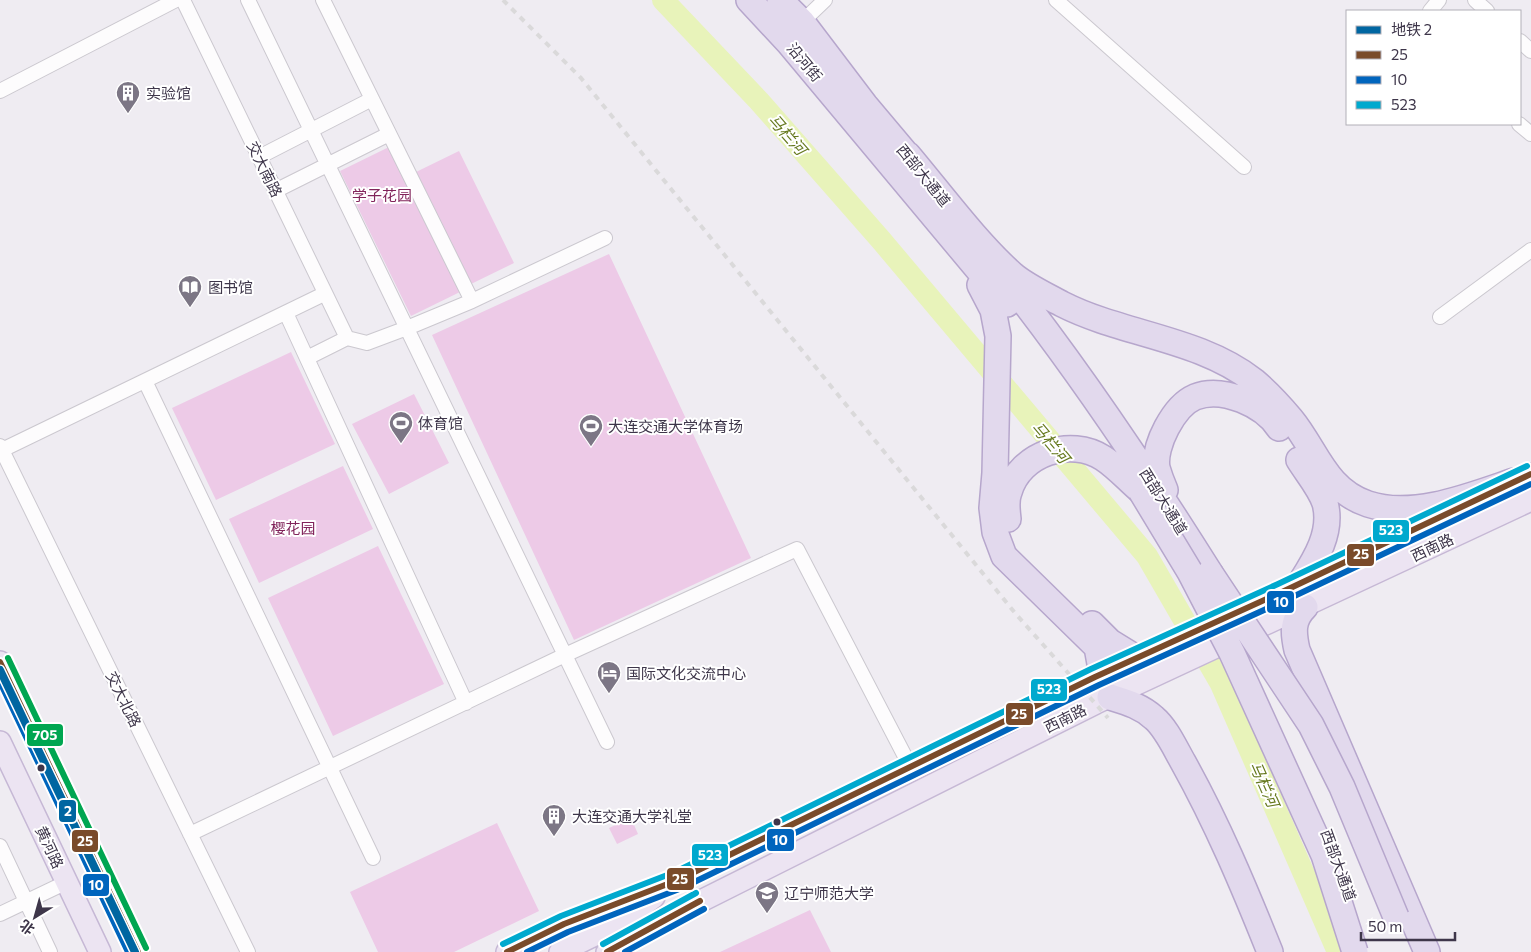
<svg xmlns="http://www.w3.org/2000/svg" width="1531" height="952" viewBox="0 0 1531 952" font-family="Commissioner,'Noto Sans SC',sans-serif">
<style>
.green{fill:#edcae7}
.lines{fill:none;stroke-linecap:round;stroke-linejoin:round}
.river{stroke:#e8f3ba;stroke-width:22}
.street-casing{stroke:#cbc8cf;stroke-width:16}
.primary-casing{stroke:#c6b8d5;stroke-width:24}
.highway-casing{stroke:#b6a6cc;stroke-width:28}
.street{stroke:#fdfcfd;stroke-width:14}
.primary{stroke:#ece4f2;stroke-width:21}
.highway{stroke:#e2d9ed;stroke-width:25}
.rail{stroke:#dad9da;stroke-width:4;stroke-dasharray:6 6;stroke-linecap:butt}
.highway-bridge-casing{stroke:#b6a6cc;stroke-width:28;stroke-linecap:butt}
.highway-bridge{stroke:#e2d9ed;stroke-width:25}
.bus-1-casing{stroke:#fff;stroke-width:10}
.bus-2-casing{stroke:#fff;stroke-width:10}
.bus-3-casing{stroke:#fff;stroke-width:10}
.bus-4-casing{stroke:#fff;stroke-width:10}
.bus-1{stroke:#7a4b2a;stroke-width:6}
.bus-2{stroke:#0065bd;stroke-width:6}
.bus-3{stroke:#00a9ce;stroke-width:6}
.bus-4{stroke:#00a651;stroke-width:6}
.metro-1-casing{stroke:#fff;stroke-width:11}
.metro-1{stroke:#0066a1;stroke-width:8}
.bus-dot{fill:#3e364a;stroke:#fff;stroke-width:2}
.labels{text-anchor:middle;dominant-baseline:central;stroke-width:4;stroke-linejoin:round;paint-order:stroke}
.street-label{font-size:15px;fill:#3e364a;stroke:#fff}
.poi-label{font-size:15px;fill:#3e364a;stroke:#fff;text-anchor:start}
.park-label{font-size:15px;fill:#81245b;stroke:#fff}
.water-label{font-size:16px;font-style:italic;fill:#66791e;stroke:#fff}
.line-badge{stroke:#fff;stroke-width:2}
.badge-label{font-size:14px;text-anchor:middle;font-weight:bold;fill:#fff}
</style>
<rect width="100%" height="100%" fill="#efecf2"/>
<path class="green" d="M 389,147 L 460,292 L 411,316 L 340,171 Z
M 459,151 L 514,263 L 471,284 L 416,172 Z
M 609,254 L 751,558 L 574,640 L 432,335 Z
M 291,352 L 335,444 L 216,500 L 172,408 Z
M 414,394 L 449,463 L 389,494 L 352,424 Z
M 343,466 L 373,529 L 259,583 L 229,519 Z
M 378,546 L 444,684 L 333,736 L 268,598 Z
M 631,818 L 638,834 L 617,844 L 609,828 Z
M 497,823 L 539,911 L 454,952 L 378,952 L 350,892 Z
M 810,910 L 831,952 L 720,952 Z"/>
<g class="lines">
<path class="river" d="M 663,0 L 759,101 L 881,240 L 1147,556 L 1221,684 L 1338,952"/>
<g class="street-casing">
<path id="street" d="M 183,0 L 347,338
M 248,0 L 607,742
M 323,0 L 472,301
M 1056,0 L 1244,167
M 1475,0 L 1487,11
M 1430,11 L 1439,0
M 802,22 L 825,0
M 1520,41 L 1531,51
M 0,91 L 176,0
M 1519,124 L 1531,134
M 259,157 L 372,99
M 275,191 L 389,134
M 286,313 L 466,703
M 1440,317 L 1531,250
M 307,358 L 347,338 L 367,343 L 407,328 L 472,301 L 605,238
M 145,381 L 373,858
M 0,446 L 248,952
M 2,450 L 324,294
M 190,834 L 565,655 L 797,549 L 910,766
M 0,846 L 50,952
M 0,914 L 67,882"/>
</g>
<g class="primary-casing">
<path id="primary" d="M 1500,488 L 1531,474
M 0,662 L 138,952
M 0,742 L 100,952
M 507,952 L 564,924 L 678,880 L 1095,677 L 1282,592 L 1463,505
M 560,952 L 617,924 L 654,897
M 607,952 L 675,914 L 1096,703 L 1531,500"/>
</g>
<g class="highway-casing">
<path id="highway" d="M 749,0 L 789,43 L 1007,304
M 780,0 L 802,22 L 865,105 L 918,168
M 908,155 C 941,194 976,242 1013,275 C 1026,286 1047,296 1062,304 C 1123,335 1199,338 1254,381 C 1267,392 1280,406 1291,419 C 1316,449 1325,490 1368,504 C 1413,519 1470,496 1514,481
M 1004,276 C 1079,371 1146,471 1210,573
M 980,285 L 993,310 L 998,336 L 995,473 L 992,508 L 995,532 L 1004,556 L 1097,647 L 1101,669 L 1095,677
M 1299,460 C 1307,473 1320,488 1325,503 C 1333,532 1315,560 1301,582
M 1165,490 C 1162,483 1159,475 1157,468 C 1153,446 1174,406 1195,397 C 1223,386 1264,405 1279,428
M 1008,519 C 1007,511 1006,499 1009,492 C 1020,453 1071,437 1103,458 C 1117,467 1129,481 1141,491
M 1305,607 C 1292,620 1293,632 1297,650 L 1427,952
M 1092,624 L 1110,642 L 1136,658
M 1110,697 C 1126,702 1141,706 1154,718 C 1166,728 1175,748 1183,762 C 1217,823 1244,887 1270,952"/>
</g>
<use href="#street" class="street"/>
<use href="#primary" class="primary"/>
<use href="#highway" class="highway"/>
<path class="rail" d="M 503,0 L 581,78 L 1015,613 L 1108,718"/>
<g class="highway-bridge-casing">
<path id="highway-bridge" d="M 1141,491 L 1190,572 L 1232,653 L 1324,855 L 1355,952
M 1210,573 L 1311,725 L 1342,787 L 1396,917"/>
</g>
<use href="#highway-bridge" class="highway-bridge"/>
<g class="bus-1-casing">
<path id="bus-1" d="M 0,662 L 138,952
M 507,952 L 564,924 L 678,880 L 1095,677 L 1282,592 L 1531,474
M 607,952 L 700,901"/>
</g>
<g class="bus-2-casing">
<path id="bus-2" d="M 0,682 L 128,952
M 527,952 L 568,932 L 682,888 L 1099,685 L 1286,600 L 1531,484
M 625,952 L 704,909"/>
</g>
<g class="bus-3-casing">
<path id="bus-3" d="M 503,944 L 561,916 L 675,872 L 1091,669 L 1278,584 L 1527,466
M 603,944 L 696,893"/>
</g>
<g class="bus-4-casing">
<path id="bus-4" d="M 8,658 L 146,948"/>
</g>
<use href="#bus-1" class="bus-1"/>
<use href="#bus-2" class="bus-2"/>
<use href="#bus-3" class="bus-3"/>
<use href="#bus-4" class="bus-4"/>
<g class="metro-1-casing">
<path id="metro-1" d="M 0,670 L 135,952"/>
</g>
<use href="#metro-1" class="metro-1"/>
</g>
<defs>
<g id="building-pin" transform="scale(1.25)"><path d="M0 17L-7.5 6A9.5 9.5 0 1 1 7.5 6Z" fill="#7c7685" stroke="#fff"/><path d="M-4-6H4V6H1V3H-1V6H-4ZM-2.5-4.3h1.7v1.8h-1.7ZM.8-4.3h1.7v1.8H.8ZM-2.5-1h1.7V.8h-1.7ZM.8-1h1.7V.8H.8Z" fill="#fff"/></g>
<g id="library-pin" transform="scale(1.25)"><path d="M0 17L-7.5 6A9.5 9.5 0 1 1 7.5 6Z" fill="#7c7685" stroke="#fff"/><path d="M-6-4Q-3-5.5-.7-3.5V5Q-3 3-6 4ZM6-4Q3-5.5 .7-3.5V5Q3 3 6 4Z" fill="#fff"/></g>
<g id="stadium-pin" transform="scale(1.25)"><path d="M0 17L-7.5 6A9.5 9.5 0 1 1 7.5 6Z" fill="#7c7685" stroke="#fff"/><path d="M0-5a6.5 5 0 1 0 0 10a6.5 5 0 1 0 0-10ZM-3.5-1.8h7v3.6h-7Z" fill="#fff"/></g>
<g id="hotel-pin" transform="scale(1.25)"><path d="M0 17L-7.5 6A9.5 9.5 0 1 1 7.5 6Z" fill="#7c7685" stroke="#fff"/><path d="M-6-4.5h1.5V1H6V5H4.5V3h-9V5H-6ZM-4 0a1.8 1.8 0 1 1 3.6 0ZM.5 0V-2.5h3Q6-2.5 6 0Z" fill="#fff"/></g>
<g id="university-pin" transform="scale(1.25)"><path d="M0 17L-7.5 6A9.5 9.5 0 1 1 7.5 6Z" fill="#7c7685" stroke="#fff"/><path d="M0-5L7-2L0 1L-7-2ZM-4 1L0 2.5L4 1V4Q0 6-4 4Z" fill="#fff"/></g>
</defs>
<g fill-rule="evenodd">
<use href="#building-pin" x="128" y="93"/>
<use href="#library-pin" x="190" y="287"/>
<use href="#stadium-pin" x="401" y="423"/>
<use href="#stadium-pin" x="591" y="426"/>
<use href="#hotel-pin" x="609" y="673"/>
<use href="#building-pin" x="554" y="816"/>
<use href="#university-pin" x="767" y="893"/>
</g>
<g class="bus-dot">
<circle cx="41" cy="768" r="4.5"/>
<circle cx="777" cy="822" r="4.5"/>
</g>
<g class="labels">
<g class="street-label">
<text transform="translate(805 62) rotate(50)">沿河街</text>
<text transform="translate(265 169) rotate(64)">交大南路</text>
<text transform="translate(924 175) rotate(51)">西部大通道</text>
<text transform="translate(1164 501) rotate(58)">西部大通道</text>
<text transform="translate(1432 547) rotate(-25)">西南路</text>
<text transform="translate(124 699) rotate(64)">交大北路</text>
<text transform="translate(1065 718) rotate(-26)">西南路</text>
<text transform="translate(50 847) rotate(65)">黄河路</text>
<text transform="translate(1339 865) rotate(70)">西部大通道</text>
</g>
<g class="poi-label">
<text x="146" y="93">实验馆</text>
<text x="208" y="287">图书馆</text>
<text x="418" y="423">体育馆</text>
<text x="608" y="426">大连交通大学体育场</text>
<text x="626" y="673">国际文化交流中心</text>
<text x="572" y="816">大连交通大学礼堂</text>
<text x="784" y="893">辽宁师范大学</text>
</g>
<g class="park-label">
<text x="382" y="195">学子花园</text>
<text x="293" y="528">樱花园</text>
</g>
<g class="water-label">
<text transform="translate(788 134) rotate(49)">马栏河</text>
<text transform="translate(1051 442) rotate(50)">马栏河</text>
<text transform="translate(1265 784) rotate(66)">马栏河</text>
</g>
</g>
<g class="line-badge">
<rect x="1372" y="519" width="38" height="24" rx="5" fill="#00a9ce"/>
<rect x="1346" y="543" width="29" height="24" rx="5" fill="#7a4b2a"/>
<rect x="1266" y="590" width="29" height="24" rx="5" fill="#0065bd"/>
<rect x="1030" y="678" width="38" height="24" rx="5" fill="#00a9ce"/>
<rect x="1005" y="702" width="29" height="24" rx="5" fill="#7a4b2a"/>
<rect x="26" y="723" width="38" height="24" rx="5" fill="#00a651"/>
<rect x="58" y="799" width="19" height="24" rx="5" fill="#0066a1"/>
<rect x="766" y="828" width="29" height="24" rx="5" fill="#0065bd"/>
<rect x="71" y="829" width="28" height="24" rx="5" fill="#7a4b2a"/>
<rect x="691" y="843" width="38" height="24" rx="5" fill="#00a9ce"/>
<rect x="666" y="867" width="29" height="24" rx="5" fill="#7a4b2a"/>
<rect x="82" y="873" width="28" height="24" rx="5" fill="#0065bd"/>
</g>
<g class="badge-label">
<text x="1391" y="535">523</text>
<text x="1361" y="559">25</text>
<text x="1281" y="607">10</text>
<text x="1049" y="694">523</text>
<text x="1019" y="719">25</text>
<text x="45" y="740">705</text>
<text x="68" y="816">2</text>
<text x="780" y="845">10</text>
<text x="85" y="846">25</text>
<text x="710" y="860">523</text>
<text x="680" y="884">25</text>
<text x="96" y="890">10</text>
</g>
<rect x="1346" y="10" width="175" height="115" fill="#ffffff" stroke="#b2afb7"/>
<rect x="1356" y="26" width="25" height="8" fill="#0066a1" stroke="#b2afb7"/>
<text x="1391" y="35" font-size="15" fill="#3e364a">地铁 2</text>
<rect x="1356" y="51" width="25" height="8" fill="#7a4b2a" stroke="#b2afb7"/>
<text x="1391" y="60" font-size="15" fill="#3e364a">25</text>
<rect x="1356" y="76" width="25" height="8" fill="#0065bd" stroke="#b2afb7"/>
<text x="1391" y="85" font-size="15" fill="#3e364a">10</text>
<rect x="1356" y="101" width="25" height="8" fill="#00a9ce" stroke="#b2afb7"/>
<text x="1391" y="110" font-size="15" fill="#3e364a">523</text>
<g transform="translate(35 917) rotate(217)" stroke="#ffffff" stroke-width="4" paint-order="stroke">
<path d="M0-4L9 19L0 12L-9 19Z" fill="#3e364a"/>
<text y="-8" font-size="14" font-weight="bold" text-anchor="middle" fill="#3e364a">北</text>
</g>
<path d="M1361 932v8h94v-8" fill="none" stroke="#3e364a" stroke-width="2.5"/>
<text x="1368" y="932" font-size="15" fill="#3e364a" stroke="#ffffff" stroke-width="4" paint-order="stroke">50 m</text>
</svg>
